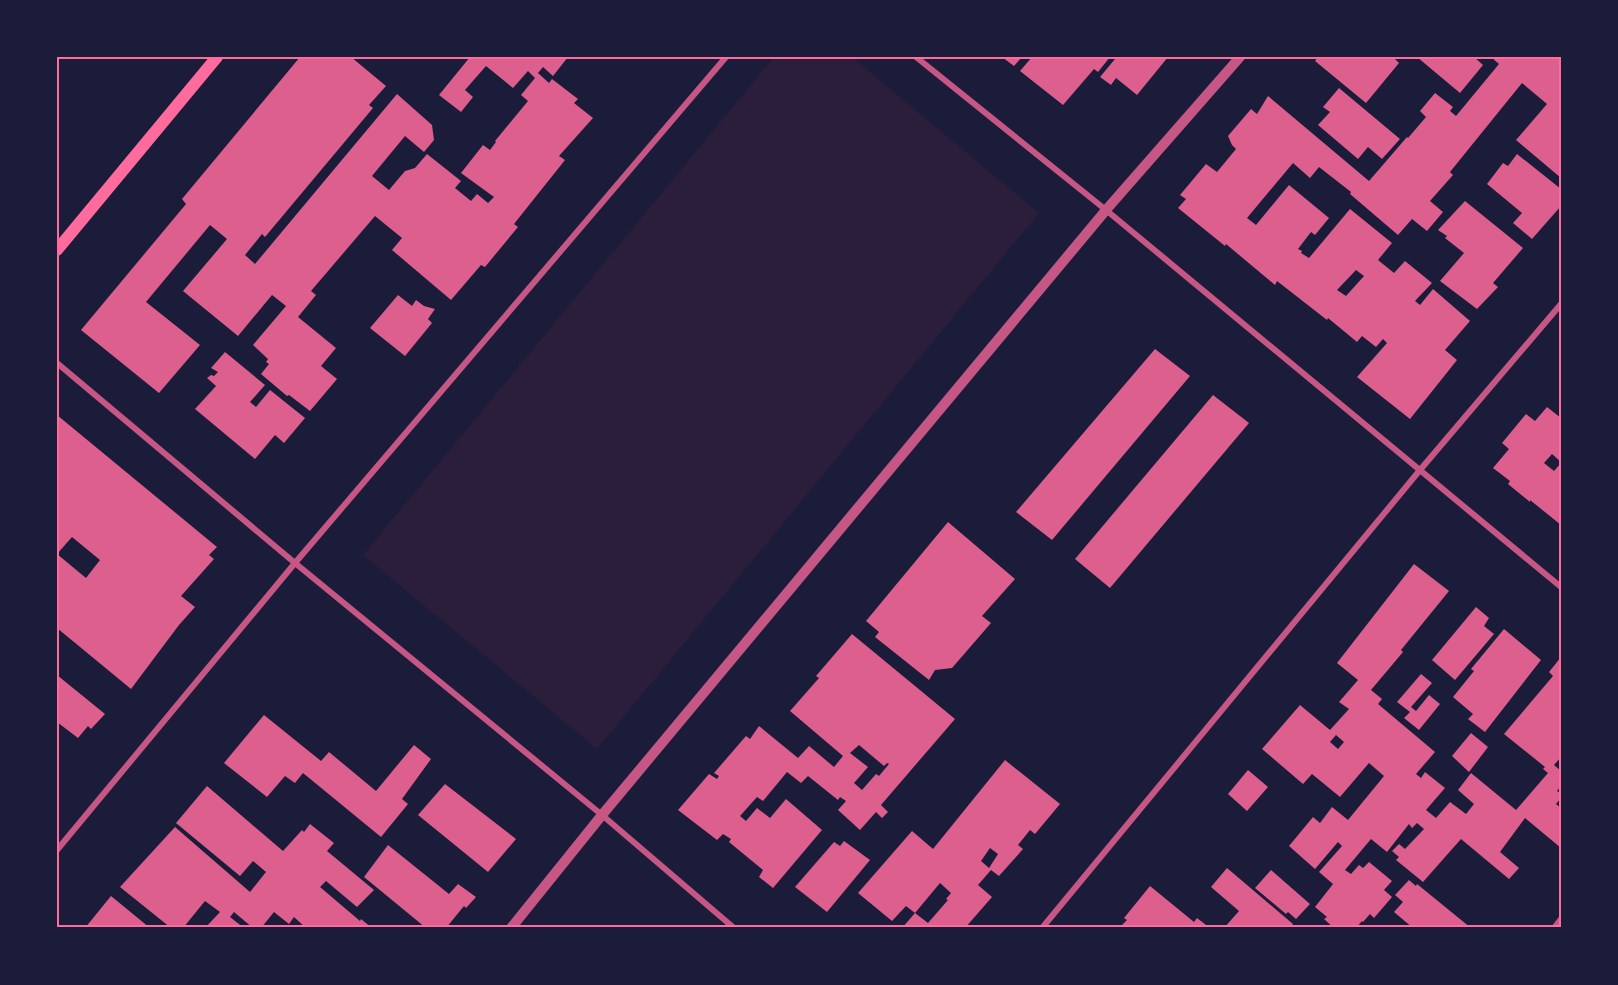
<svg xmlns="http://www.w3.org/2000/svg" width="1618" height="985" viewBox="0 0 1618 985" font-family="Cabin,sans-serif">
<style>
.green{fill:#2a1e3b}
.building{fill:#dd5f8e;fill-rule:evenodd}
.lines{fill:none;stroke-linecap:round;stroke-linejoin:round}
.minor{stroke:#c65784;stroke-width:6}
.tertiary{stroke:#c65784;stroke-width:10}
.secondary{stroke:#ff6b9d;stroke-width:12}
.neatline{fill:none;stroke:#ff6b9d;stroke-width:2}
</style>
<rect width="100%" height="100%" fill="#1b1b3a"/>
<path class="green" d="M 774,57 L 852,57 L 1039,213 L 597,749 L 363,555 Z"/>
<path class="building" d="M 300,57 L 351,57 L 386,86 L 369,105 L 373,108 L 265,237 L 262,234 L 245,255 L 255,264 L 397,94 L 432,125 L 434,140 L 424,152 L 405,136 L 372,176 L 389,190 L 405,171 L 415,168 L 427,154 L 461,181 L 455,188 L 471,201 L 477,194 L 488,203 L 494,197 L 461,173 L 483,145 L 490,150 L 496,142 L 495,141 L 528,101 L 521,95 L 535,78 L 528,71 L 513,88 L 486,66 L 465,90 L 473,97 L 461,112 L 439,95 L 470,57 L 568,57 L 553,76 L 543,67 L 538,73 L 549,83 L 552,79 L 578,99 L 574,103 L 593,118 L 559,156 L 565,160 L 514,224 L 518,227 L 485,267 L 481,265 L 451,300 L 392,250 L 402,238 L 375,216 L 311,291 L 316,295 L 298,317 L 336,348 L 321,366 L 337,379 L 310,411 L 289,395 L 287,396 L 261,374 L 269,364 L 266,362 L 268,359 L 253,345 L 286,306 L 272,295 L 238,336 L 183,291 L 227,239 L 210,225 L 146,302 L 200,345 L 159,393 L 81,330 L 186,204 L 182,199 Z
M 1002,57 L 1022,57 L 1014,66 Z
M 1032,57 L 1110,57 L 1098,72 L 1094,69 L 1063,105 L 1020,71 Z
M 1113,57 L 1168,57 L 1137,95 L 1116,78 L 1111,85 L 1100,77 L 1115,59 Z
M 1318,57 L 1393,57 L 1399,63 L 1366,103 L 1315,61 Z
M 1417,57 L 1474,57 L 1483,65 L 1460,93 Z
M 1491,57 L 1561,57 L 1561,178 L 1516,140 L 1547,104 L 1522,83 L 1450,172 L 1453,175 L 1430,201 L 1443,212 L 1427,231 L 1412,219 L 1398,235 L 1350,194 L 1351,192 L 1319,167 L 1310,178 L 1293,163 L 1247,218 L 1256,225 L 1289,185 L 1329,218 L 1315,235 L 1311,232 L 1298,249 L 1302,251 L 1301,253 L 1309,258 L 1350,209 L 1392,243 L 1378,260 L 1394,273 L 1405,261 L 1432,283 L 1415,301 L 1420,305 L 1433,289 L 1470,321 L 1445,350 L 1457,360 L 1410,419 L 1357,377 L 1387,343 L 1383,339 L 1376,347 L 1362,336 L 1357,342 L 1328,318 L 1327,320 L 1277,281 L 1275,285 L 1226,244 L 1225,246 L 1178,208 L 1186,199 L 1180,195 L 1206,164 L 1217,172 L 1236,149 L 1232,145 L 1228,136 L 1251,109 L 1257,114 L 1268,96 L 1369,181 L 1407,137 L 1408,138 L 1426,117 L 1420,111 L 1435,93 L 1453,107 L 1450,111 L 1456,116 L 1499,64 ZM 1356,270 L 1364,276 L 1346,296 L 1337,290 Z
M 1339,88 L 1400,139 L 1382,159 L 1368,147 L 1358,159 L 1318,125 L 1330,112 L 1323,107 Z
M 1517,154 L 1561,189 L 1561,206 L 1532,239 L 1513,223 L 1522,213 L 1487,184 L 1503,163 L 1508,166 Z
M 1465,201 L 1523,248 L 1493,283 L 1498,287 L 1477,309 L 1440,281 L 1464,253 L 1445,238 L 1447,236 L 1438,230 Z
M 398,295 L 412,306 L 416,300 L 424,306 L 435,309 L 428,319 L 432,323 L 405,356 L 370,328 Z
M 1155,349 L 1190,376 L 1052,540 L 1016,512 Z
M 225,352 L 265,385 L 250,402 L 256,407 L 270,390 L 305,418 L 284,443 L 275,435 L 255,459 L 195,409 L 216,386 L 207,378 L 211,375 L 214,376 L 218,372 L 211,368 Z
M 1213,395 L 1249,423 L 1110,588 L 1075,559 Z
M 1547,407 L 1561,418 L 1561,462 L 1552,454 L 1544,463 L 1554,471 L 1561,463 L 1561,525 L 1530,500 L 1530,502 L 1508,484 L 1510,481 L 1493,468 L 1509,449 L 1502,443 L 1526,414 L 1535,421 Z
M 57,415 L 217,547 L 209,555 L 214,559 L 181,596 L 195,607 L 179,625 L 131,689 L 57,628 L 57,554 L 86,578 L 100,560 L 72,537 L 57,554 Z
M 948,522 L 1015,579 L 982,616 L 991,623 L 952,668 L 935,670 L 929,680 L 875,637 L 879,632 L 866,621 Z
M 1414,564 L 1449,591 L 1401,650 L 1403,652 L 1371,690 L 1382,699 L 1378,704 L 1435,752 L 1416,774 L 1421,778 L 1425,772 L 1445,788 L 1426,810 L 1436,818 L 1450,802 L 1466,814 L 1474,804 L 1458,790 L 1471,773 L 1516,810 L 1548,773 L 1543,769 L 1545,767 L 1504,734 L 1553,676 L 1549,672 L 1561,657 L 1561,672 L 1559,674 L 1561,676 L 1561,757 L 1554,765 L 1561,771 L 1561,786 L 1557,791 L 1561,794 L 1561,798 L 1556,804 L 1561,808 L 1561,848 L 1525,818 L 1500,852 L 1519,868 L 1509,879 L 1461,839 L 1423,882 L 1396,860 L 1399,857 L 1392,851 L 1399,844 L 1405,849 L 1424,829 L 1417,823 L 1412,828 L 1409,824 L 1387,852 L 1371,839 L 1345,870 L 1351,874 L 1359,865 L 1363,868 L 1369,862 L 1392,881 L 1384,890 L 1392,897 L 1374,918 L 1370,914 L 1363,922 L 1362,921 L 1356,928 L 1334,928 L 1324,919 L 1327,917 L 1315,907 L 1333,884 L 1319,872 L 1342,846 L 1338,842 L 1315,869 L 1289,846 L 1313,817 L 1320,823 L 1332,807 L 1348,820 L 1384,776 L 1369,763 L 1340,797 L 1312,774 L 1303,784 L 1262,749 L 1300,705 L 1330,730 L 1349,709 L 1339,702 L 1358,680 L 1337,663 ZM 1336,735 L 1344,742 L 1338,749 L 1330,742 Z
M 1476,607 L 1489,618 L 1484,626 L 1494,634 L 1455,680 L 1432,660 Z
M 1504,629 L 1541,660 L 1485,732 L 1468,719 L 1473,714 L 1453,697 L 1474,671 L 1471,669 Z
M 852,634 L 955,719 L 881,805 L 888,812 L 882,818 L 876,812 L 860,830 L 838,810 L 846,801 L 840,797 L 838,800 L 808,776 L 801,783 L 787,772 L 763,801 L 757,797 L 740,816 L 746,821 L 757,808 L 770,818 L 786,799 L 822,830 L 773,888 L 759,877 L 763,870 L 729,842 L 731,839 L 723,834 L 717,840 L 678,810 L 709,774 L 717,779 L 719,776 L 714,773 L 746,736 L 750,739 L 759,726 L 798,758 L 809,746 L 834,767 L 843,756 L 790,711 L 819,678 L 816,676 ZM 859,745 L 884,766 L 887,763 L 889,764 L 879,776 L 876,774 L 862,790 L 854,783 L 868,767 L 850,753 Z
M 1421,674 L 1432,683 L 1411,707 L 1416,711 L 1429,695 L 1440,704 L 1419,730 L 1404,718 L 1410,712 L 1397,702 Z
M 57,675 L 105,714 L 91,729 L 88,726 L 78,738 L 57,722 Z
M 264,715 L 321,761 L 329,752 L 376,791 L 414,745 L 431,759 L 402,799 L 408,804 L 381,837 L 303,773 L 295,783 L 285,776 L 267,797 L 224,763 Z
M 1471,733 L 1488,747 L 1469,772 L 1452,756 Z
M 1005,760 L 1060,804 L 1035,834 L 1030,830 L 1018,845 L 1023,849 L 999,876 L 991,870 L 978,885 L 992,897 L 965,928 L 902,928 L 915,913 L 928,923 L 948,900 L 946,899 L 951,893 L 940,883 L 915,913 L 906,906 L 892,921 L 858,893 L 912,831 L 933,849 ZM 990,848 L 998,854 L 989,868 L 981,861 Z
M 1248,770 L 1268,787 L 1247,811 L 1228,794 Z
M 445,784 L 516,839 L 488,872 L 418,815 Z
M 207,786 L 283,851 L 302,830 L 304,832 L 310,824 L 334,843 L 327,851 L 374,890 L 357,907 L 326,881 L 320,887 L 360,921 L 361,919 L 372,928 L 329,928 L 327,927 L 326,928 L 306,928 L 294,917 L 289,924 L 274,912 L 261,928 L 253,928 L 234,912 L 230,917 L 244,928 L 205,928 L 220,912 L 205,901 L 183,928 L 171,928 L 120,887 L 175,827 L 250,892 L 266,872 L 253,861 L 240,876 L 176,823 Z
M 844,841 L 870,860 L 827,912 L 795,887 L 834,842 L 840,846 Z
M 388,845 L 449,894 L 458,884 L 476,897 L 466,908 L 464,906 L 446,928 L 426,928 L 364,877 Z
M 1227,868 L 1293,924 L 1290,928 L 1224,928 L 1239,911 L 1211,887 Z
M 1271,870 L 1310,904 L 1296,919 L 1288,912 L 1286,914 L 1255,888 Z
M 1409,880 L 1416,886 L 1417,884 L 1471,928 L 1413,928 L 1394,912 L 1403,902 L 1395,895 Z
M 1150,886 L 1194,922 L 1197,918 L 1210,928 L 1119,928 L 1127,920 L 1124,918 Z
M 111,896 L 150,928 L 85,928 Z"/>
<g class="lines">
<path class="minor" d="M 916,57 L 1106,210 L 1561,587
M 57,363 L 295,563 L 602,815 L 734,928
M 57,850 L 295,563 L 726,57
M 1042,928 L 1420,470 L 1561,304
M 1554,928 L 1561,919"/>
<path class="tertiary" d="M 511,928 L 602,815 L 1106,210 L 1240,57"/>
<path class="secondary" d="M 57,250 L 217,57"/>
</g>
<rect width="1618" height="985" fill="none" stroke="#1b1b3a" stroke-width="117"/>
<rect x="58" y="58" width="1502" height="868" class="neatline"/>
</svg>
